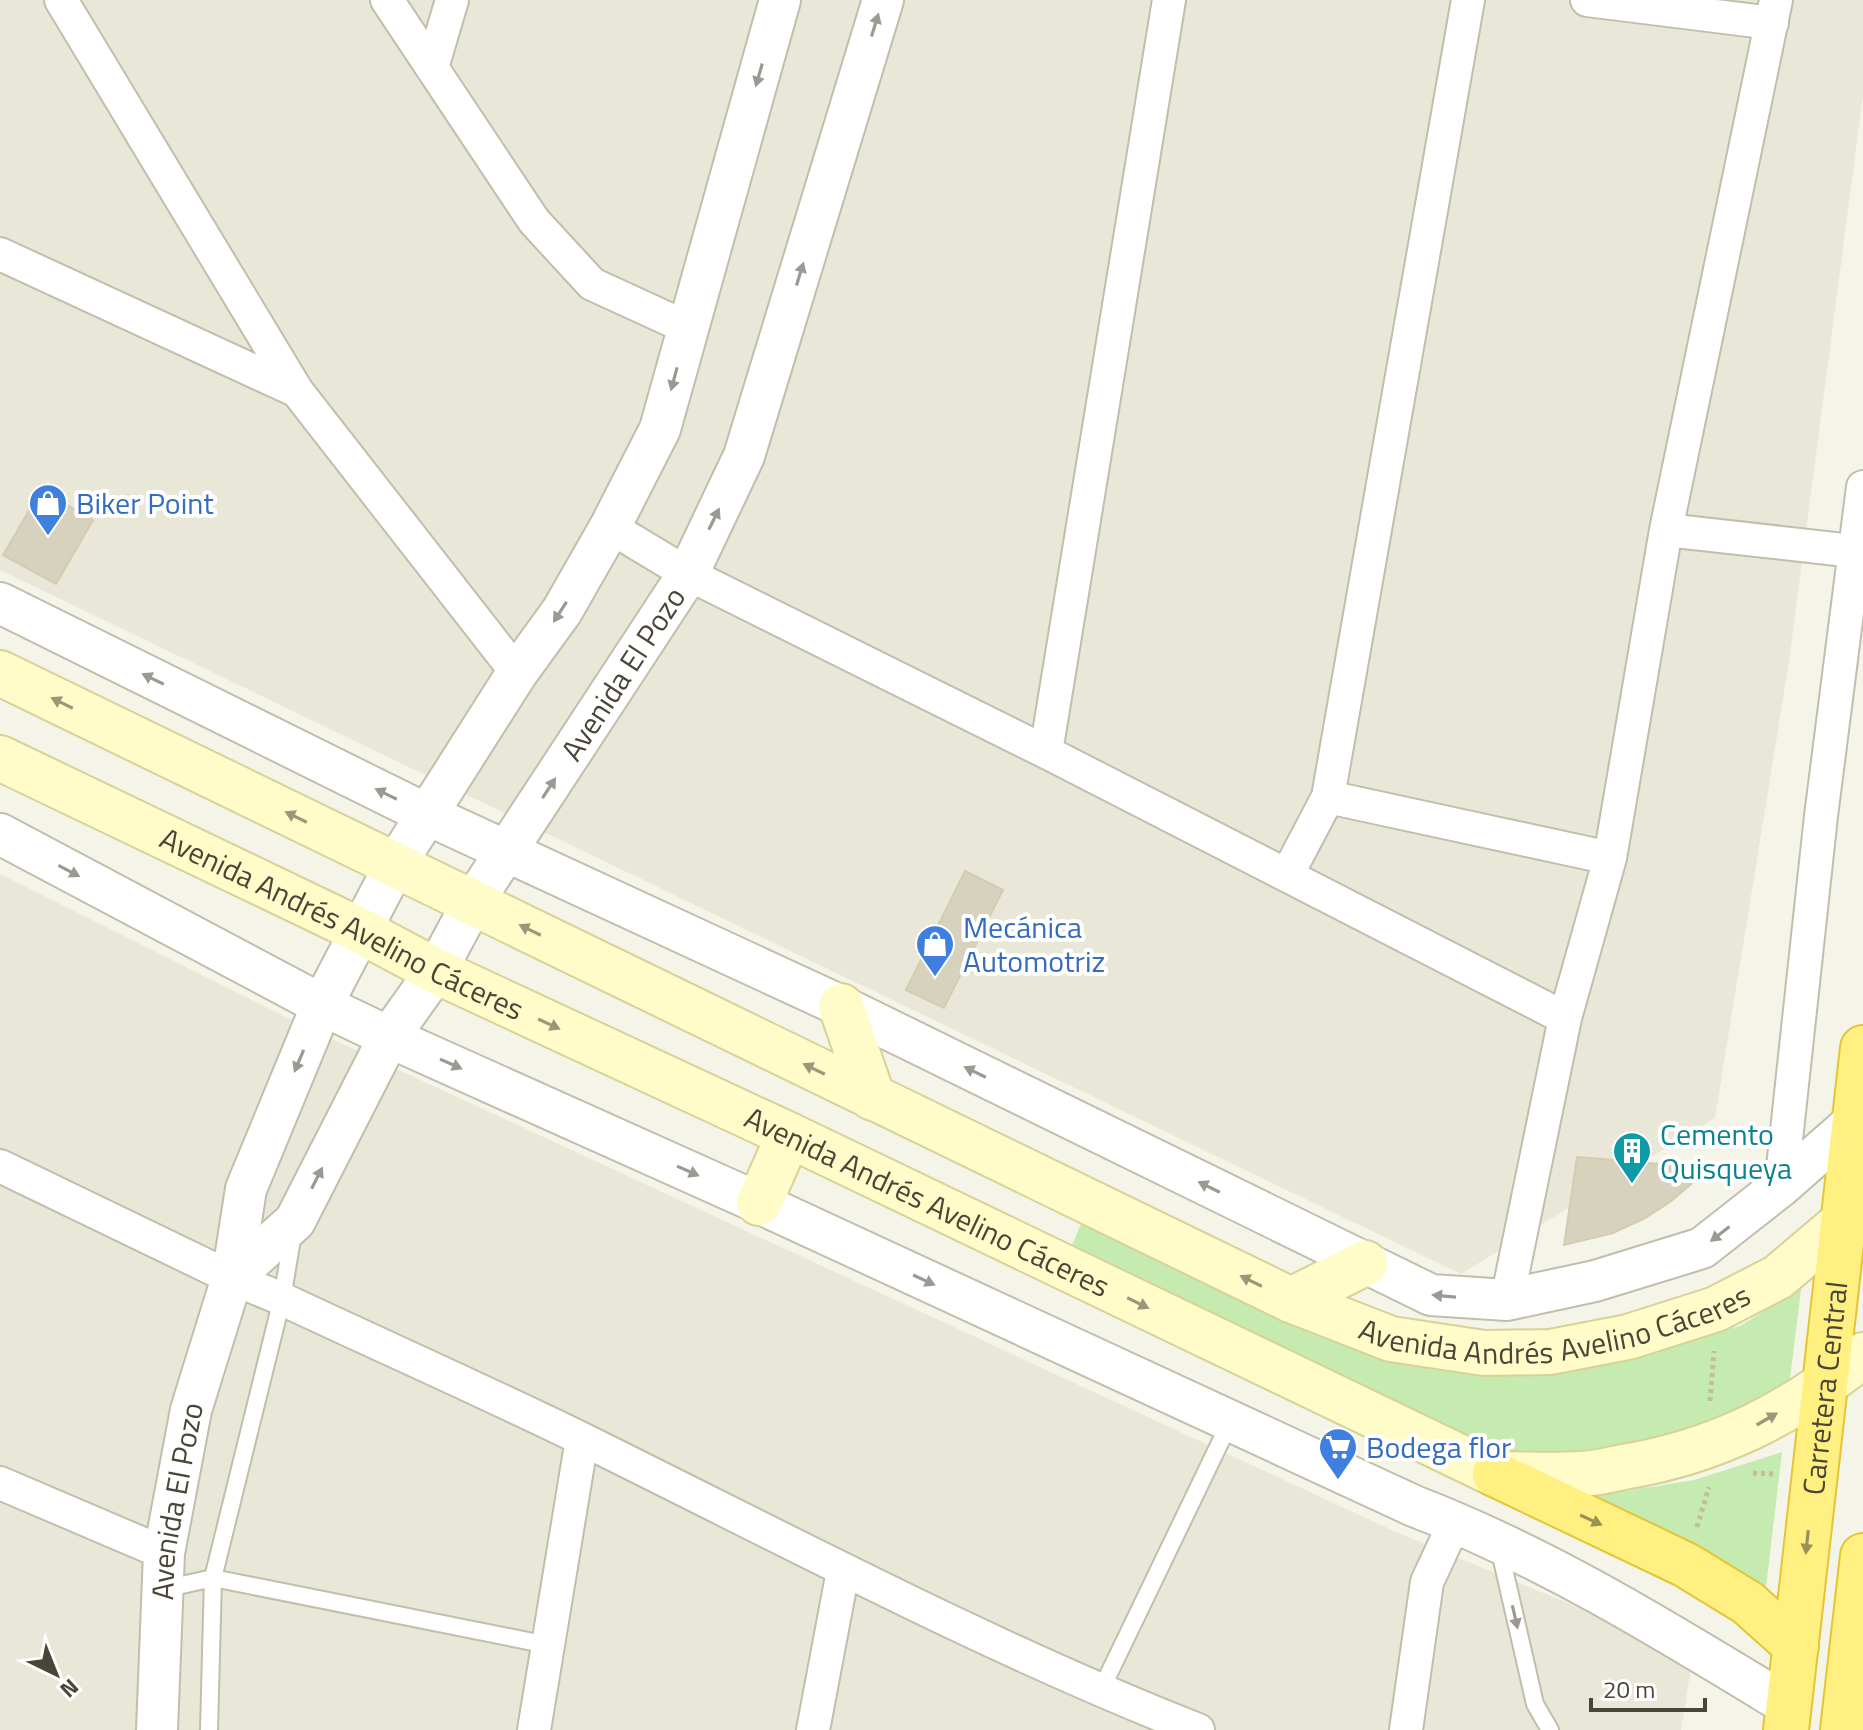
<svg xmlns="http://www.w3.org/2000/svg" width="1863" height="1730" viewBox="0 0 1863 1730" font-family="'Titillium Web',sans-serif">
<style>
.residential{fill:#e9e7d7}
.green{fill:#c5ebb0}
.building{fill:#d7d2be;stroke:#d2ccb0;stroke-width:2}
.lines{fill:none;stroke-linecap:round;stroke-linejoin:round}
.service-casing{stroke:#c1beab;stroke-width:20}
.minor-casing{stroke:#c1beab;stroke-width:36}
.tertiary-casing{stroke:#c1beab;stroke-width:44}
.secondary-casing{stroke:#d7d297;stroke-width:48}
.trunk-casing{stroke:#e4c534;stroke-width:48}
.path{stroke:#c3bd9b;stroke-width:5;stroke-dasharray:4 4;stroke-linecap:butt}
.service{stroke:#fff;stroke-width:16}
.minor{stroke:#fff;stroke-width:32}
.tertiary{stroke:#fff;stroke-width:40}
.secondary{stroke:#fffcc9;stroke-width:44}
.trunk{stroke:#fff081;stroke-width:44}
.oneway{fill:#9b9991}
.oneway2{fill:#9b9779}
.oneway3{fill:#9b9258}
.labels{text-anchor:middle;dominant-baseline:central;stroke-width:8;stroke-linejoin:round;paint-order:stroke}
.shop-label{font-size:30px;fill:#366cbe;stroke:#fff;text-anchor:start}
.street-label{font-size:30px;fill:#494537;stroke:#fff}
.culture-label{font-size:30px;fill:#0d838f;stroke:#fff;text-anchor:start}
</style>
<rect width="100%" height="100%" fill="#f5f4e9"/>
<path class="residential" d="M 0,0 L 1863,0 L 1863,95 L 1789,662 L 1715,1118 L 1461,1274 L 0,570 Z
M 0,874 L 304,1026 L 1396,1532 L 1693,1655 L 1681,1730 L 0,1730 Z"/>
<path class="green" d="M 1095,1221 L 1368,1350 L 1435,1368 L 1511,1372 L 1622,1354 L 1740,1326 L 1801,1289 L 1789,1386 L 1649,1453 L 1543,1459 L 1480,1448 L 1077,1260 L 1072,1245 L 1081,1224 Z
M 1782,1452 L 1766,1587 L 1707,1554 L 1589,1497 L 1694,1480 Z"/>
<path class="building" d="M 41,490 L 93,520 L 56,584 L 3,555 Z
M 965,871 L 1003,890 L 944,1008 L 906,990 Z
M 1577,1157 L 1710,1168 L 1670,1202 L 1645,1218 L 1613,1233 L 1564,1245 Z"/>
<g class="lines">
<g class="service-casing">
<path id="service" d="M 1499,1547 L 1535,1704 L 1550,1730
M 164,1589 L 213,1578 L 548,1645
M 1101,1690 L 1230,1422
M 209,1730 L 213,1578 L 282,1299 L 293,1233"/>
</g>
<g class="minor-casing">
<path id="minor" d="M 61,0 L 297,391 L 517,673
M 387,0 L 534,221 L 592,284 L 688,328
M 1587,0 L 1772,23
M 432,68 L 452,0
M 0,254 L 297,391
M 610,527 L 688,574 L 1046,752 L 1565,1018
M 1666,530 L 1863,552
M 1046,752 L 1169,0
M 1328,797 L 1610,858
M 1287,875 L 1328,797 L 1468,0
M 0,1166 L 232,1278 L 282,1299 C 382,1346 484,1391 584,1440 C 787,1540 987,1647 1198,1730
M 1781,1186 L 1821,816 L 1863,487
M 1507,1300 L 1565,1018 L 1610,858 L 1666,530 L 1776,0
M 0,1483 L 164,1553
M 534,1730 L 582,1439
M 813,1730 L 843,1571
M 1406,1730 L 1427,1582 L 1455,1522"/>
</g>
<g class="tertiary-casing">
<g id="tertiary">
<path d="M 0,603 L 426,814 L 841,1006 L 1431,1295 L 1507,1300 L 1595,1281 L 1702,1248 L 1781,1186 L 1855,1121"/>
<path d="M 0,834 L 322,1005 L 389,1037 L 759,1203 L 1414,1506 C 1547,1557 1669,1633 1789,1706"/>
<path id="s1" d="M 232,1278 L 295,1221 L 389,1037 L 436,971 L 473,902 L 688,574 L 744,456 L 883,0"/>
<path id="s2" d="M 157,1730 L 164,1553 L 191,1410 L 232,1278 L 246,1189 L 322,1005 L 395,865 L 517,673 L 562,611 L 610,527 L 660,429 L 780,0"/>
</g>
</g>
<g class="secondary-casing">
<g id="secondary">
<path id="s3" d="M 0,673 L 1291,1300 L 1391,1339 L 1484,1353 L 1550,1352 L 1628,1337 L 1716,1309 L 1778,1277 L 1843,1222"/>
<path id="s4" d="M 0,758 L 361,931 L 436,971 L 789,1135 L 1495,1474 C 1523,1474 1552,1476 1580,1474 C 1595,1474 1609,1470 1623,1467 C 1715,1452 1791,1414 1863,1355"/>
<path d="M 841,1006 L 873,1098"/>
<path d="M 759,1203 L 789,1135"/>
<path d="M 1291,1300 L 1365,1263"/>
</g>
</g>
<g class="trunk-casing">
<g id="trunk">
<path d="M 1495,1474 L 1686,1565 L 1748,1603 L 1796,1646"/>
<path id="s5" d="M 1786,1730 L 1863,1048"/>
<path d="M 1843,1730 L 1863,1556"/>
</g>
</g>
<path class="path" d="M 1710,1401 L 1714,1351
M 1753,1473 L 1775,1474
M 1697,1527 L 1709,1487"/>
<use href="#service" class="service"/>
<use href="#minor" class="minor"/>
<use href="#tertiary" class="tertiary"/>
<use href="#secondary" class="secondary"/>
<use href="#trunk" class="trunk"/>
</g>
<defs><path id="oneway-solid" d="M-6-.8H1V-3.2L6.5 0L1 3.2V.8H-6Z" transform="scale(2)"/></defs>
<g class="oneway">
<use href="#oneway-solid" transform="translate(875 25) rotate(-73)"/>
<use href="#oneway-solid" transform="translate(759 75) rotate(106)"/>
<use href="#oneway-solid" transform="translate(800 274) rotate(-73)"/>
<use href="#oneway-solid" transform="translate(674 379) rotate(105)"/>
<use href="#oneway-solid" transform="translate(714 519) rotate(-64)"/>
<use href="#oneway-solid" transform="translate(560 612) rotate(123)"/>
<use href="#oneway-solid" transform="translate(153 679) rotate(-154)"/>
<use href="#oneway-solid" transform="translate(549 788) rotate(-57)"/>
<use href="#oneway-solid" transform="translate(386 794) rotate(-154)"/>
<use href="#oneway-solid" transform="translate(69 871) rotate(28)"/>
<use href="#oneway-solid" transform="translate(299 1061) rotate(113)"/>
<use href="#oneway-solid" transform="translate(451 1064) rotate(24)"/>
<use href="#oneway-solid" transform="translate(975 1072) rotate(-154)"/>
<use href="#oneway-solid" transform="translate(688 1171) rotate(24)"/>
<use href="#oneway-solid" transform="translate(317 1178) rotate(-63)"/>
<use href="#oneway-solid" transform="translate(1209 1187) rotate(-154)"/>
<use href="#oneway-solid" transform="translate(1720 1234) rotate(142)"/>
<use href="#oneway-solid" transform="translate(924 1280) rotate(25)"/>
<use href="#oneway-solid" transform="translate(1444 1296) rotate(-175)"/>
<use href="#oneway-solid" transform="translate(1515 1617) rotate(77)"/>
</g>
<g class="oneway2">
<use href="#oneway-solid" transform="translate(62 703) rotate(-154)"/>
<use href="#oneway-solid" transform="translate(296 817) rotate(-154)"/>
<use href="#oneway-solid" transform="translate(530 930) rotate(-154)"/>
<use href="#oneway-solid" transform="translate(549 1024) rotate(25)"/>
<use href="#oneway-solid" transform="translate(814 1069) rotate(-154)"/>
<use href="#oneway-solid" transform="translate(1251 1281) rotate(-154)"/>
<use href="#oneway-solid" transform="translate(1138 1303) rotate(26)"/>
<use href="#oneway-solid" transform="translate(1767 1419) rotate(-30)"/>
</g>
<g class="oneway3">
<use href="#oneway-solid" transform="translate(1591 1520) rotate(25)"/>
<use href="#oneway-solid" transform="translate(1807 1542) rotate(96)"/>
</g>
<defs>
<g id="shop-pin" transform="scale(2)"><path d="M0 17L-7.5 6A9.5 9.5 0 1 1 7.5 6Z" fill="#3f7fe0" stroke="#fff"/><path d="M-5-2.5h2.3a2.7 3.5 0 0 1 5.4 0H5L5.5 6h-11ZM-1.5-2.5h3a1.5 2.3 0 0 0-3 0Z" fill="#fff"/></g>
<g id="building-pin" transform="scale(2)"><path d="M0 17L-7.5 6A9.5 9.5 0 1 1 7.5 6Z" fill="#0f9aa8" stroke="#fff"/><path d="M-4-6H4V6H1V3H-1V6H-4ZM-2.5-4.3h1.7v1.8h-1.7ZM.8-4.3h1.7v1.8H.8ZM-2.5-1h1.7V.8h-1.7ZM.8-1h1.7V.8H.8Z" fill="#fff"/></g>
<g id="supermarket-pin" transform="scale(2)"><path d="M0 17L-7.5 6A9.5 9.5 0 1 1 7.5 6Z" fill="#3f7fe0" stroke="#fff"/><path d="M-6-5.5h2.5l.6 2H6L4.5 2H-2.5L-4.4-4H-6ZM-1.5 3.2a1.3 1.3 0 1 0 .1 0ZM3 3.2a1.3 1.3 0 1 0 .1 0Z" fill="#fff"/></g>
</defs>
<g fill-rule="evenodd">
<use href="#shop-pin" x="48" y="503"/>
<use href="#shop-pin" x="935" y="944"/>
<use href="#building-pin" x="1632" y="1151"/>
<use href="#supermarket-pin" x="1338" y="1447"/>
</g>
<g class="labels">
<g class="shop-label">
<text x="76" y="503">Biker Point</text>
<text x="963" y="927">Mecánica<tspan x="963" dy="34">Automotriz</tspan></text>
<text x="1366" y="1447">Bodega flor</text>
</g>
<g class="street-label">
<text stroke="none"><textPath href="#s1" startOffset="724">Avenida El Pozo</textPath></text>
<text stroke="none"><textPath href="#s4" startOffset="380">Avenida Andrés Avelino Cáceres</textPath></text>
<text stroke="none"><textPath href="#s4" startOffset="1028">Avenida Andrés Avelino Cáceres</textPath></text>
<text stroke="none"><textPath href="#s3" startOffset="1710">Avenida Andrés Avelino Cáceres</textPath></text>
<text stroke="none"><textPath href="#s5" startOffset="344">Carretera Central</textPath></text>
<text stroke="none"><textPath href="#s2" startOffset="230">Avenida El Pozo</textPath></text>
</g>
<g class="culture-label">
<text x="1660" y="1134">Cemento<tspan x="1660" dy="34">Quisqueya</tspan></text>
</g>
</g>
<g transform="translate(56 1674) rotate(137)" stroke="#ffffff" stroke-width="6" paint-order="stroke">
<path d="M0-6L14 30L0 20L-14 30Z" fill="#494537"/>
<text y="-12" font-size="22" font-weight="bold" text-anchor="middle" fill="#494537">N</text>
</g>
<path d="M1591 1698v12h114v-12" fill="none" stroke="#494537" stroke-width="4"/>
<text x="1603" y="1698" font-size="24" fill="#494537" stroke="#ffffff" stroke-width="6" paint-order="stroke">20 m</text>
</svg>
